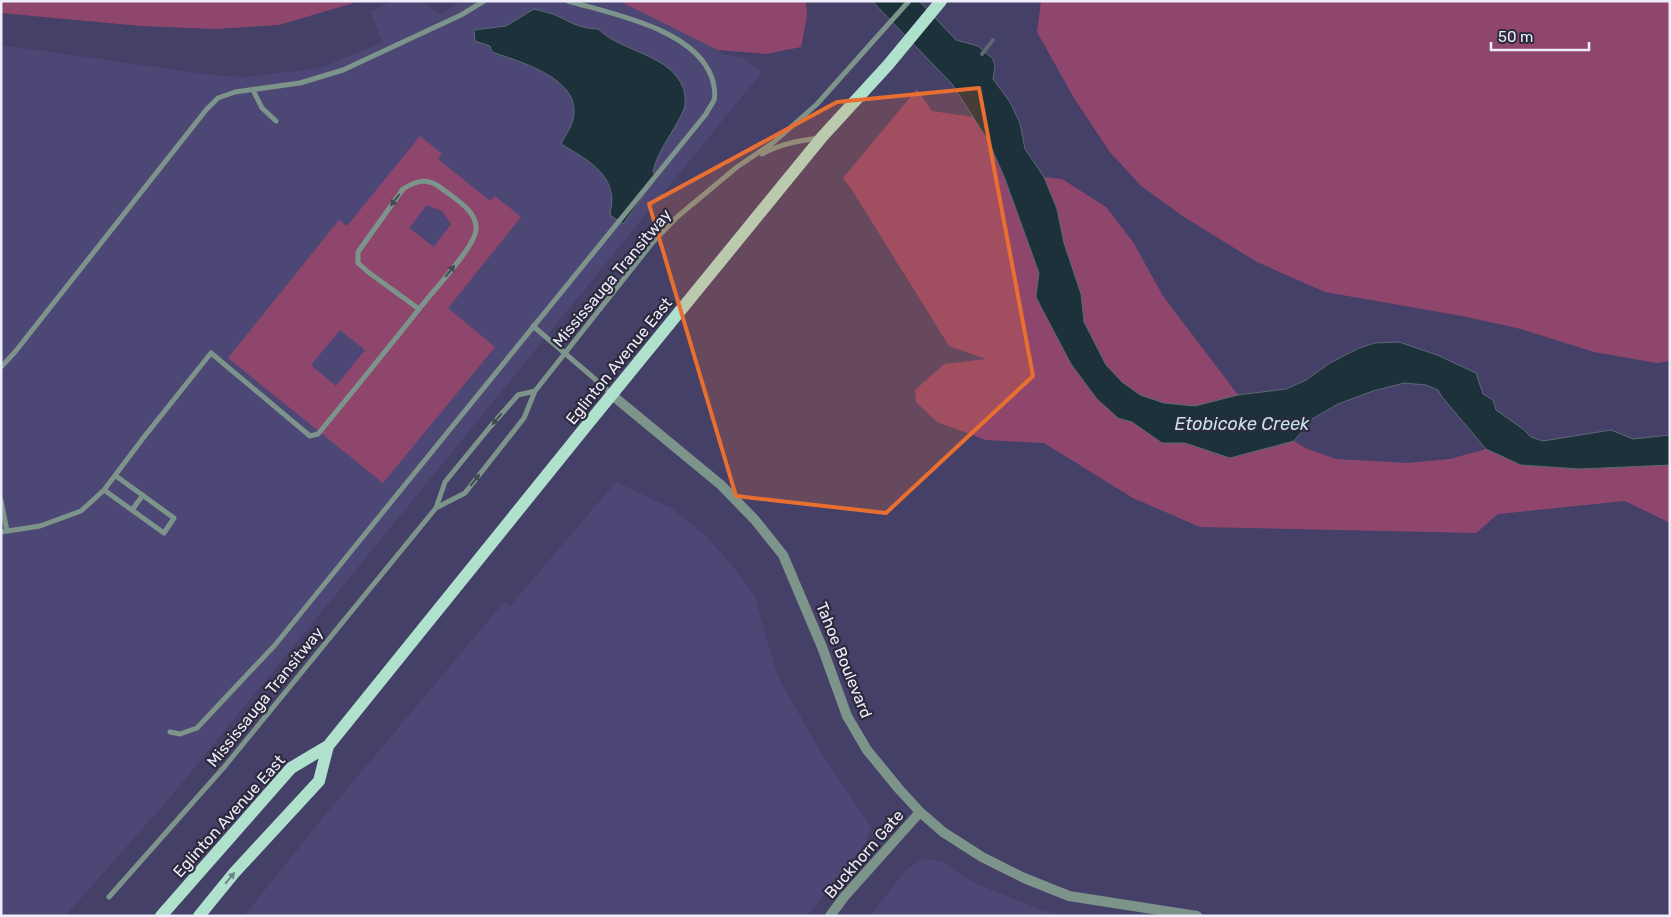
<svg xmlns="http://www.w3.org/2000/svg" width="1671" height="917" viewBox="0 0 1671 917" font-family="Rubik,sans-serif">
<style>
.built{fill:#4d4776}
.green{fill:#8f466d;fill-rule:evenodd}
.water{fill:#1d313b;stroke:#5c6975}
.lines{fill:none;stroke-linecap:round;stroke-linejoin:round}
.stream{stroke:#5c6975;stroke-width:4}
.lane{stroke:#7c948a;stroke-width:5}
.street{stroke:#7c948a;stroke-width:10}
.primary{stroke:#afe1cd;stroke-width:12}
.lane-bridge{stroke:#7c948a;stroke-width:5}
.oneway{fill:#444a53}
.oneway2{fill:#6e8684}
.marked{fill:#e96f30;fill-opacity:0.2;stroke:#e96f30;stroke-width:4;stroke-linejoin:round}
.labels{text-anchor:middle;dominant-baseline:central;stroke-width:4.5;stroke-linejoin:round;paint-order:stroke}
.street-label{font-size:16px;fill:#eeedfc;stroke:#2c2a3c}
.water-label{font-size:18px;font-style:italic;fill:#c3e1ef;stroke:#2c2a3c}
</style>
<rect width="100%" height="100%" fill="#454068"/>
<path class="built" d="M 392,1 L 425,1 L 427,5 L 440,15 L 461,1 L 623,1 L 707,35 L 722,54 L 742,58 L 762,72 L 173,794 L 65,916 L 1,916 L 1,45 L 218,76 L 246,77 L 321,68 L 382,42 L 371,11 Z
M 616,482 L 671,508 L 705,535 L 734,568 L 754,595 L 778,677 L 823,756 L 871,827 L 866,842 L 807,916 L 244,916 L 331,808 L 504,602 L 510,606 Z
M 922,859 L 942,861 L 972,882 L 1039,909 L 1067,916 L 870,916 L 906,870 Z"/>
<path class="green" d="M 1,1 L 360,1 L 279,25 L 215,29 L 141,26 L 1,13 Z
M 619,1 L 806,1 L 807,17 L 801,47 L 766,54 L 718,50 Z
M 1041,1 L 1670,1 L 1670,361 L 1657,363 L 1594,352 L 1521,329 L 1462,316 L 1325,292 L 1257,262 L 1184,217 L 1141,186 L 1109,151 L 1074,98 L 1037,32 Z
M 917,89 L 932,111 L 973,117 L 989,142 L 1005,179 L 1034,257 L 1039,273 L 1036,297 L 1041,307 L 1097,399 L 1118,418 L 1132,422 L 1162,443 L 1185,443 L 1230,458 L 1294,441 L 1305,448 L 1336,459 L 1408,463 L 1450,459 L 1486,449 L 1521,465 L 1580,469 L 1670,465 L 1670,523 L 1625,501 L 1498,514 L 1476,533 L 1200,527 L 1133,498 L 1044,443 L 986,440 L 937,422 L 916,402 L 915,390 L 944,364 L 986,359 L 949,346 L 852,190 L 843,178 Z
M 420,136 L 442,154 L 438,159 L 490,201 L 495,196 L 521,217 L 448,308 L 495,347 L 383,483 L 228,358 L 339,220 L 347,226 ZM 427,205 L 442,211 L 451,224 L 434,247 L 409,228 ZM 340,330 L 365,350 L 336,386 L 311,365 Z
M 1044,177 L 1062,179 L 1106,207 L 1133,242 L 1163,296 L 1238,395 L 1195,406 L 1164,403 L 1140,395 L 1122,382 L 1106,365 L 1084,322 L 1081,294 L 1064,243 L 1057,209 Z"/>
<path class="water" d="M 872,1 L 919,1 L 956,40 L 978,46 L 993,59 L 995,66 L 993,79 L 1010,102 L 1020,123 L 1025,149 L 1044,177 L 1057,209 L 1064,243 L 1081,294 L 1084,322 L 1106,365 L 1122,382 L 1140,395 L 1164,403 L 1195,406 L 1238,395 L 1286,389 L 1306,380 L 1330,363 L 1359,348 L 1375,343 L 1399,342 L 1437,355 L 1476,373 L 1483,394 L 1493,400 L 1496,410 L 1523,429 L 1531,437 L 1543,441 L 1611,430 L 1633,439 L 1670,435 L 1670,465 L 1580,469 L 1521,465 L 1486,449 L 1442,397 L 1438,390 L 1426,385 L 1404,383 L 1373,391 L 1338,404 L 1312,419 L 1294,441 L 1230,458 L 1185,443 L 1162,443 L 1132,422 L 1118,418 L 1097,399 L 1071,364 L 1041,307 L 1036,297 L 1039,273 L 1005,179 L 989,142 L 952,84 Z
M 534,9 C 540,11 547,12 553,14 C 571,22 577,28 598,29 C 623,53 672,54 684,90 C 685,96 686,103 684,109 C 675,131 659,147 653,171 L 656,178 L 623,224 L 610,215 C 611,208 613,199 611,192 C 606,168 579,155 561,144 C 566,134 574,124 574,112 C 576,77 518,61 492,52 L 490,46 L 475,41 L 474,30 L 506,26 Z"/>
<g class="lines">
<path class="stream" d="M 982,54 L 993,40"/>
<path class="lane" d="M 253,90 L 262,108 L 276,121
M 762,154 C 780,144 798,141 818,138
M 1,367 L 15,352 L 206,110 L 218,98 L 235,92 L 300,83 L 343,70 L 461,15 L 484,1
M 588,373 L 612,394
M 104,490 L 164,533 L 174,518 L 116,476
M 1,500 L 7,531
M 436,508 L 465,493 L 524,418 L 535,391 L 653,242 L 677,217 L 737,167 L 774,142 L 817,104 L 909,1
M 132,510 L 143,495
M 1,532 L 40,526 L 81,511 L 104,490 L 144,437 L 211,353 L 310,436 L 318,434 C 355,389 392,343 428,298 C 440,283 474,247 476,230 C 478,211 454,198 441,188 C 428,178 417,180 403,189 L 358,252 L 358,263 L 368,272 L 419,309
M 170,732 L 180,734 L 197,728 L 275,645 L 706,114 C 708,109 712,105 714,100 C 716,93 714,85 712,78 C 695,29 612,14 568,1
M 109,897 L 225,766 L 436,508 L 445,482 L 490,427 L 518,395 L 535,391"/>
<path class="street" d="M 612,395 L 721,485 L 755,520 L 783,555 L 822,647 L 847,716 L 867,750 L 899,789 L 920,812 L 943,832 L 982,857 L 1024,878 L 1069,896 L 1197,916
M 830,916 L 844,897 L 920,812"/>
<path class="primary" d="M 161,916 L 291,768 L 328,746 L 587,425 L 822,137 L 888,65 L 941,1
M 199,916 L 234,873 L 319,781 L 328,746"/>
<path class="lane-bridge" d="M 533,326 L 588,373"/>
</g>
<defs><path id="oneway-solid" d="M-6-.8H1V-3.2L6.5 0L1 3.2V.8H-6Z" transform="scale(1.25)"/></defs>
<g class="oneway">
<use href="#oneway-solid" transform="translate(395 200) rotate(127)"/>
<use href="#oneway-solid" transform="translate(450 271) rotate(-51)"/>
<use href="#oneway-solid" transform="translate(497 419) rotate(131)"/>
<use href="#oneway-solid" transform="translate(475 480) rotate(-52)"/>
</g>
<use class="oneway2" href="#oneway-solid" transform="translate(230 878) rotate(-50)"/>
<path class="marked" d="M 979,88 L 1033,376 L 886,513 L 736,496 L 649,204 L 837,102 Z"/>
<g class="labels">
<g class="street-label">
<text transform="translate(612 278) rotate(-50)">Mississauga Transitway</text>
<text transform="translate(619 361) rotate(-51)">Eglinton Avenue East</text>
<text transform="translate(844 660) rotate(68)">Tahoe Boulevard</text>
<text transform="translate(265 697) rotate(-51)">Mississauga Transitway</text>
<text transform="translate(229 816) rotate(-48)">Eglinton Avenue East</text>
<text transform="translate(864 854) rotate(-49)">Buckhorn Gate</text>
</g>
<g class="water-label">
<text x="1242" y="424">Etobicoke Creek</text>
</g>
</g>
<rect width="1671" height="917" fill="none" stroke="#eeedfc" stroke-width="5"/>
<path d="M1491 42v8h98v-8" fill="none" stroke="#eeedfc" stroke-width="2.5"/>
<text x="1498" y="42" font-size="15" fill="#eeedfc" stroke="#2c2a3c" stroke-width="4" paint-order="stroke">50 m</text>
</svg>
